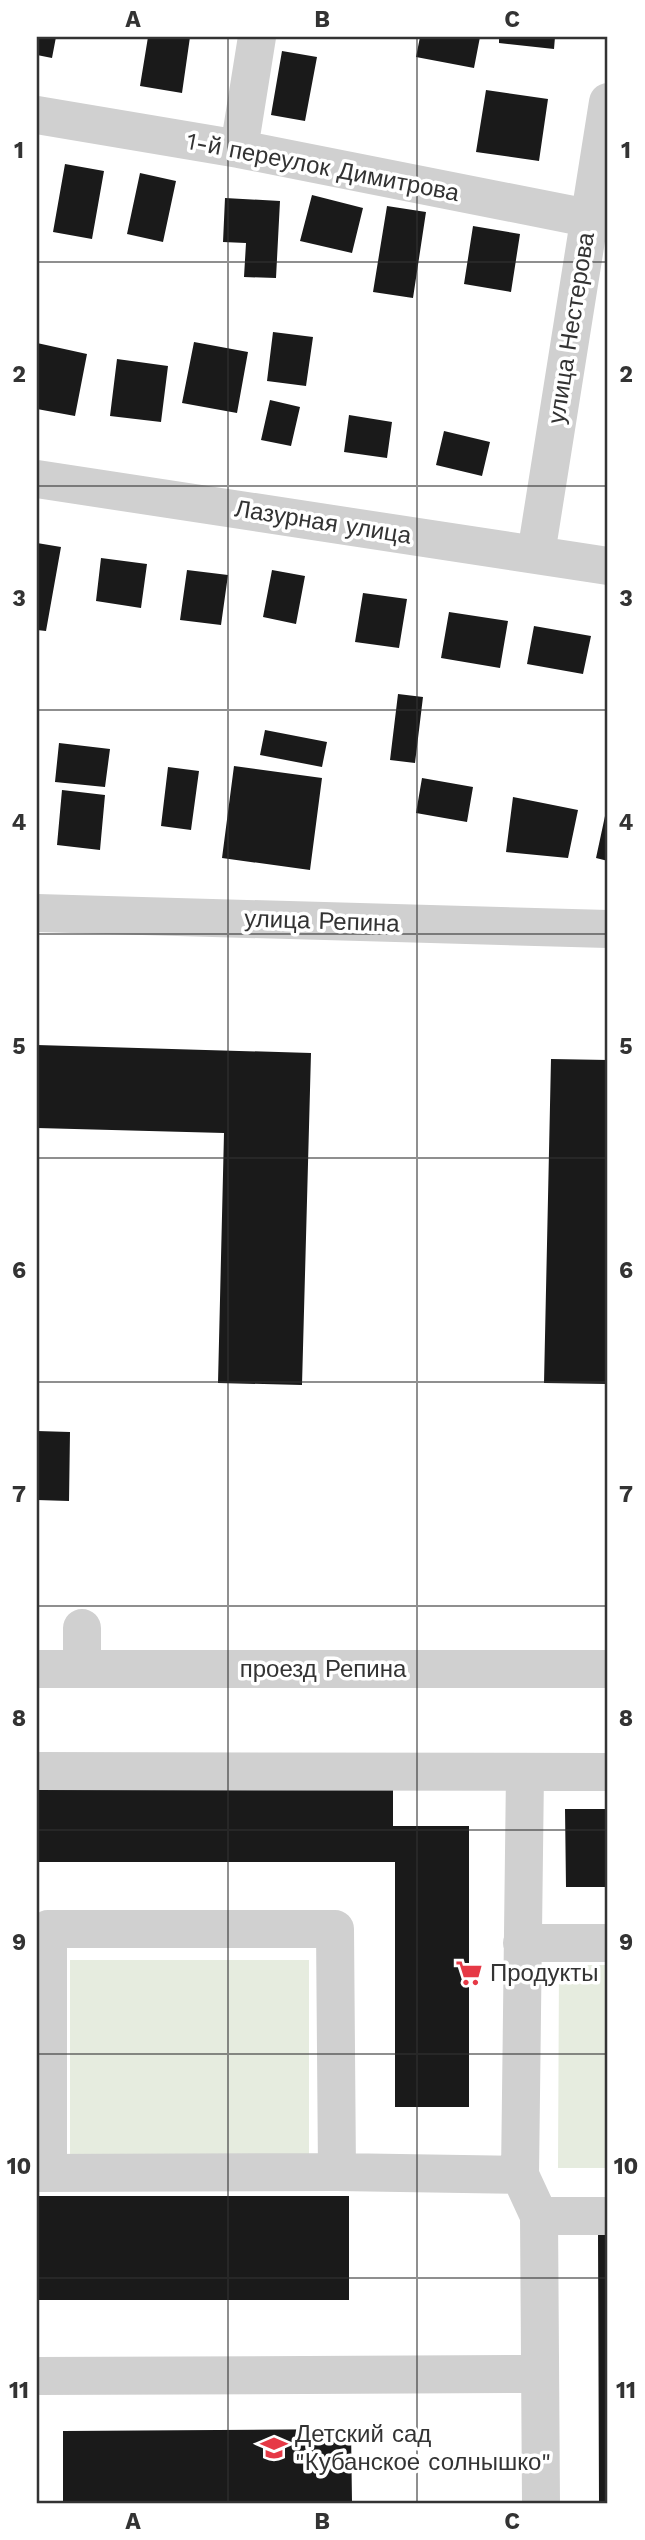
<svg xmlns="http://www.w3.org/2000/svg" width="645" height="2540" viewBox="0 0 645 2540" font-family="'Work Sans',sans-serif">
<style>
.green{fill:#e6ecdf}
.building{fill:#1a1a1a}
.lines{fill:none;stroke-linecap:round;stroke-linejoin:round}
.minor{stroke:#d0d0d0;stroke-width:38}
.grid{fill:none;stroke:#333;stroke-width:2;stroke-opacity:0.55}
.labels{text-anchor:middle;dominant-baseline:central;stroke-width:7;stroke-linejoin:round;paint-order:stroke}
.street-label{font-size:24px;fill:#333;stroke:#fff}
.poi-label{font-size:24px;fill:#333;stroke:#fff;text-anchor:start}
.neatline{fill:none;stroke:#333;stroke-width:2.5}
.grid-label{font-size:23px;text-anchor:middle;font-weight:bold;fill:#333}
</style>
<rect width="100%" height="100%" fill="#fff"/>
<path class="green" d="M 70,1960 L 309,1960 L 309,2156 L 70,2155 Z
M 559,1965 L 608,1965 L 608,2168 L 558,2168 Z"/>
<path class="building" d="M 37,37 L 56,37 L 52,58 L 37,55 Z
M 148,37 L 190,37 L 182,93 L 140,86 Z
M 420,37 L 480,37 L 474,68 L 416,57 Z
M 499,37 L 555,37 L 554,49 L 499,43 Z
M 282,51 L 317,57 L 305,121 L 271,115 Z
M 486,90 L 548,99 L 539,161 L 476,152 Z
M 65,164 L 104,171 L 92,239 L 53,232 Z
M 140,173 L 176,181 L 163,242 L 127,234 Z
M 312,195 L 363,208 L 352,253 L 300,241 Z
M 225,198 L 280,201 L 276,278 L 244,277 L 246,243 L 223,242 Z
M 387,206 L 426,212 L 413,298 L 373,292 Z
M 473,226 L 520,234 L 511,292 L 464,284 Z
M 273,332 L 313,337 L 306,386 L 267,381 Z
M 194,342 L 248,352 L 237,413 L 182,403 Z
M 37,343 L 87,354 L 75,416 L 37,409 Z
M 117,359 L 168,366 L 161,422 L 110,416 Z
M 270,400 L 300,407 L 291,446 L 261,440 Z
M 349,415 L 392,422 L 387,458 L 344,452 Z
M 444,431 L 490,442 L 482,476 L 436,465 Z
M 37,543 L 61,547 L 46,631 L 37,630 Z
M 101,558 L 147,564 L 141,608 L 96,601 Z
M 187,570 L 228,575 L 221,625 L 180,620 Z
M 272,570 L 305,576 L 296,624 L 263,617 Z
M 363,593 L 407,599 L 399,648 L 355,642 Z
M 449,612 L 508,621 L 500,668 L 441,658 Z
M 534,626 L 591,636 L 583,674 L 527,664 Z
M 398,694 L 423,697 L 415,763 L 390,760 Z
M 265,730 L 327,742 L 322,767 L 260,755 Z
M 59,743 L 110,749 L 105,787 L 55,782 Z
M 234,766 L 322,778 L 310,870 L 222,858 Z
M 168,767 L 199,771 L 191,830 L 161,826 Z
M 422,778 L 473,787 L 467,822 L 416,813 Z
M 62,790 L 105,795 L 100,850 L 57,845 Z
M 513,797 L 578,810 L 568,858 L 506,852 Z
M 605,816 L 608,817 L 608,861 L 596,858 Z
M 37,1045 L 311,1053 L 302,1385 L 218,1383 L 224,1133 L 37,1128 Z
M 551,1059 L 608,1060 L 608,1384 L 544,1383 Z
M 37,1431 L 70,1432 L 69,1501 L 37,1500 Z
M 37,1780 L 393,1780 L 393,1826 L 469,1826 L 469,2107 L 395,2107 L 395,1862 L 37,1862 Z
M 565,1809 L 608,1809 L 608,1887 L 566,1887 Z
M 37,2196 L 349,2196 L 349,2300 L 37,2300 Z
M 598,2232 L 608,2232 L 608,2503 L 599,2503 Z
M 351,2429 L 352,2503 L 63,2503 L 63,2431 Z"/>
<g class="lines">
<path class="minor" d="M 37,115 L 239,149 L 608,222
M 239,149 L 257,37
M 37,479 L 608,566
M 536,554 L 608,102
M 37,913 L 608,929
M 82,1628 L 82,1669
M 37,1669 L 608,1669
M 37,1771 L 608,1772
M 525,1772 L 520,2175 L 539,2216 L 541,2503
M 522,1943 L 608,1943
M 37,2173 L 337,2172 L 520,2175
M 48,2173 L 48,1929 L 335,1929 L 337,2172
M 539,2216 L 608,2216
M 37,2376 L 539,2374"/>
</g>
<path class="grid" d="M 228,37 L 228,2503M 417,37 L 417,2503M 37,262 L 608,262M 37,486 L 608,486M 37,710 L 608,710M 37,934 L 608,934M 37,1158 L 608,1158M 37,1382 L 608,1382M 37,1606 L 608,1606M 37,1830 L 608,1830M 37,2054 L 608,2054M 37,2278 L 608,2278"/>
<defs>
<g id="supermarket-bare" transform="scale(2.1)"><path d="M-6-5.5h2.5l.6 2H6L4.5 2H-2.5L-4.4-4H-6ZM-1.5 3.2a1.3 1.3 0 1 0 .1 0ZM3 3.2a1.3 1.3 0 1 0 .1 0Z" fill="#e63946" stroke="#fff" stroke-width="2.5" paint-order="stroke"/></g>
<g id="school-bare" transform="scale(2.1)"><path d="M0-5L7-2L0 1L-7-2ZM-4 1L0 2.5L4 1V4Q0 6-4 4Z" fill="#e63946" stroke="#fff" stroke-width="2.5" paint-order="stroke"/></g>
</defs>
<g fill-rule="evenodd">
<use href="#supermarket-bare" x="469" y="1973"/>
<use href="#school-bare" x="274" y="2448"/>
</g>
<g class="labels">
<g class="street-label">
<text transform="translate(323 167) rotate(11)">1-й переулок Димитрова</text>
<text transform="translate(571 328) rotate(-81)">улица Нестерова</text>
<text transform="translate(323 522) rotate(9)">Лазурная улица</text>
<text transform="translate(322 921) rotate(2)">улица Репина</text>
<text x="323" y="1669">проезд Репина</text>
</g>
<g class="poi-label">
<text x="490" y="1973">Продукты</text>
<text x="295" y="2434">Детский сад<tspan x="295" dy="28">"Кубанское солнышко"</tspan></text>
</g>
</g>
<rect width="645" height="2540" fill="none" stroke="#ffffff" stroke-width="77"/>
<rect x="38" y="38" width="568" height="2464" class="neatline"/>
<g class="grid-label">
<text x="133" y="27">A</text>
<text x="322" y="27">B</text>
<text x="512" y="27">C</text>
<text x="19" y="158">1</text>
<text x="626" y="158">1</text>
<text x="19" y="382">2</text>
<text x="626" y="382">2</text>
<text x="19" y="606">3</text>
<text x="626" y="606">3</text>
<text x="19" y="830">4</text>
<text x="626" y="830">4</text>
<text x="19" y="1054">5</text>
<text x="626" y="1054">5</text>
<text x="19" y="1278">6</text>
<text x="626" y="1278">6</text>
<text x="19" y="1502">7</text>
<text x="626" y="1502">7</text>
<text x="19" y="1726">8</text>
<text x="626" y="1726">8</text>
<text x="19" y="1950">9</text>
<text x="626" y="1950">9</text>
<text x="19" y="2174">10</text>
<text x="626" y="2174">10</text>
<text x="19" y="2398">11</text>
<text x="626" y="2398">11</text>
<text x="133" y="2529">A</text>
<text x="322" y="2529">B</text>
<text x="512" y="2529">C</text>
</g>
</svg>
